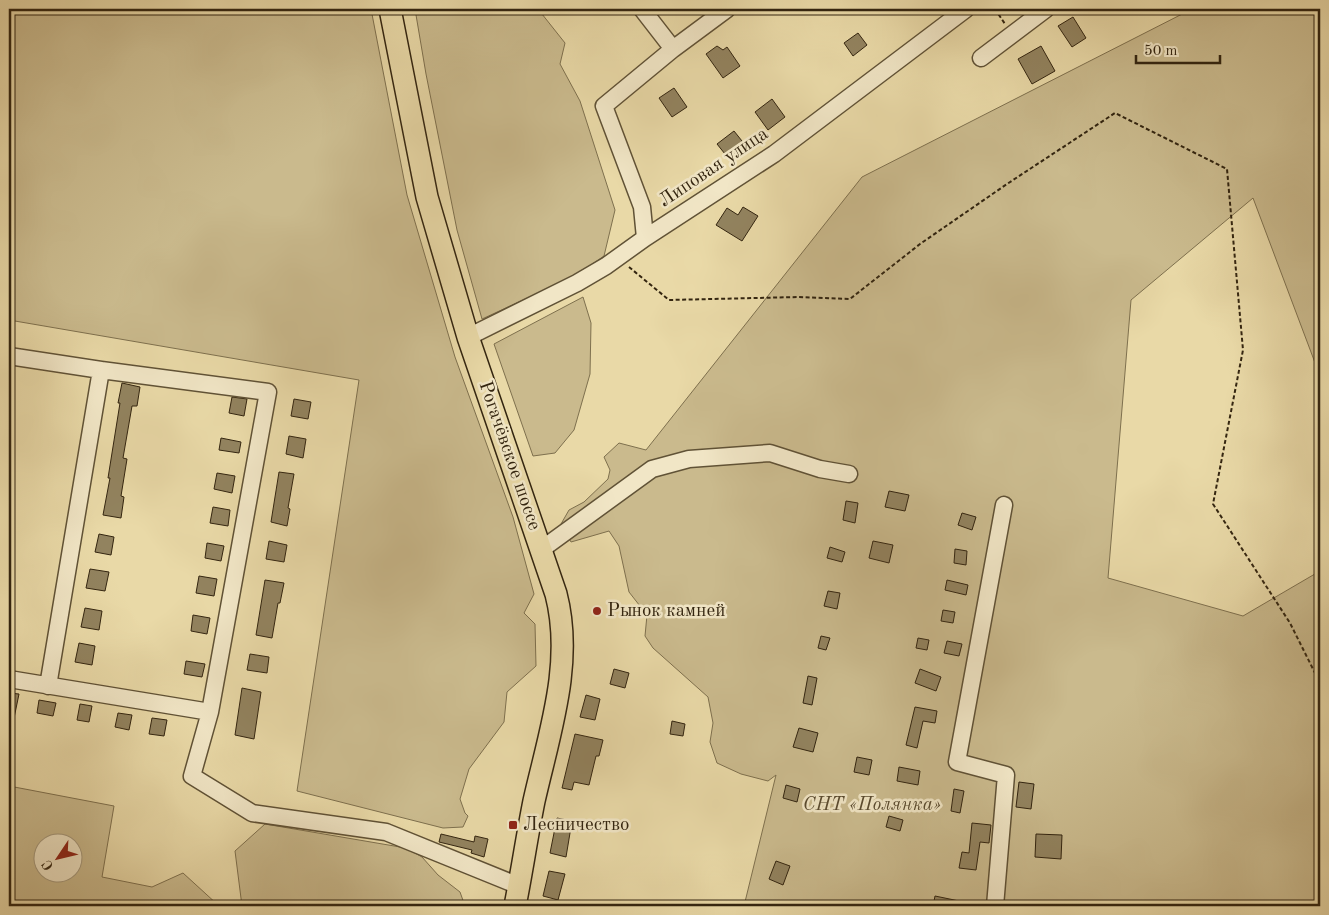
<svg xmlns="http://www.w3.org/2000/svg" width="1329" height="915" viewBox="0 0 1329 915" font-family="'Old Standard TT',serif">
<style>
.green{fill:#caba8d;stroke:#7e704e;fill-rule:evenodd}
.building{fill:#92835f;stroke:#332510}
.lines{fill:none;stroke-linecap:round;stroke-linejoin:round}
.minor-casing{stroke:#605236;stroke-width:19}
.major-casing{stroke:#332510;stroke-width:24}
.path{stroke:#332510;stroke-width:2;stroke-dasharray:4 2.5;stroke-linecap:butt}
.minor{stroke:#f1e6c6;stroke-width:16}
.major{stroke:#e9d9a7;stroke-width:21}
.poi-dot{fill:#8f2418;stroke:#f1e6c6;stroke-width:2}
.labels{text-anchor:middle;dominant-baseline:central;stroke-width:5;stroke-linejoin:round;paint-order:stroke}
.street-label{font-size:19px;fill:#332510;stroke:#f1e6c6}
.poi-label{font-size:19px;fill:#332510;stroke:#f1e6c6;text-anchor:start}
.park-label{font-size:19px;font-style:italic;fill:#594a2f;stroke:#f1e6c6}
</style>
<rect width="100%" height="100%" fill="#e9d9a7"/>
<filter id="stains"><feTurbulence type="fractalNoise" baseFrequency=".004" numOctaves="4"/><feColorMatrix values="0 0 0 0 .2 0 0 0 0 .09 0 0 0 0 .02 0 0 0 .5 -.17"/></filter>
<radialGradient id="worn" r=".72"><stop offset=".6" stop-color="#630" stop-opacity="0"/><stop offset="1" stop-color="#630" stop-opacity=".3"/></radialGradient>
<path class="green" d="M 9,9 L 371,9 L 407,195 L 455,357 L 513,517 L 534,594 L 524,613 L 535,624 L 536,666 L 507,692 L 504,722 L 469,769 L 460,799 L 465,813 L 468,816 L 463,827 L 443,828 L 297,791 L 359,380 L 9,320 Z
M 415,9 L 538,9 L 565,43 L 560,64 L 580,101 L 615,210 L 604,256 L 573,277 L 482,319 L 457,230 L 426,74 Z
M 1192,9 L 1320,9 L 1320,376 L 1253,198 L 1131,300 L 1108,578 L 1243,616 L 1320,571 L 1320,906 L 744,906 L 776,775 L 768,781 L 741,774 L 717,763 L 710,742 L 713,723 L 708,697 L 653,648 L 645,636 L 647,615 L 629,592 L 619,546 L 609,531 L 571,542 L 561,524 L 569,510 L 584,502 L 608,479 L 610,470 L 604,457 L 619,443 L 646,450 L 862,177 Z
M 583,297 L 591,323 L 590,374 L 574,430 L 555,453 L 533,456 L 494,344 Z
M 9,786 L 114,806 L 102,877 L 152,887 L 183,873 L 218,905 L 226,906 L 9,906 ZM 72,842 L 72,872 L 42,872 L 42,842 Z
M 265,824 L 406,848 L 422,857 L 438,875 L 460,892 L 465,906 L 242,906 L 235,851 Z"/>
<path class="building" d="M 1073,17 L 1086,38 L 1072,47 L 1058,26 Z
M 858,33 L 867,45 L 853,56 L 844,43 Z
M 717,46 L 723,50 L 727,47 L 740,66 L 723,78 L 706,54 Z
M 1041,46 L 1055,71 L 1032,84 L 1018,59 Z
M 674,88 L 687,107 L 672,117 L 659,98 Z
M 772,99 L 785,117 L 768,130 L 755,112 Z
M 734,131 L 746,146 L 729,159 L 717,144 Z
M 743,207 L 758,216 L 742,241 L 716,225 L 727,208 L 738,215 Z
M 122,383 L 140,387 L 137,406 L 132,406 L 123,458 L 127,459 L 121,496 L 124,497 L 121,518 L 103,515 L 110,478 L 108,478 L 120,403 L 118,403 Z
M 232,397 L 247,399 L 244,416 L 229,413 Z
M 294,399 L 311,402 L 308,419 L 291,416 Z
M 289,436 L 306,439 L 303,458 L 286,454 Z
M 221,438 L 241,442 L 239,453 L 219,450 Z
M 279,472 L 294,474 L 288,508 L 290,509 L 287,526 L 271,522 Z
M 217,473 L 235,476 L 232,493 L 214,489 Z
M 889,491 L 909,495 L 905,511 L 885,507 Z
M 846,501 L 858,503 L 855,523 L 843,520 Z
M 213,507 L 230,510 L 228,526 L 210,523 Z
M 962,513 L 976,517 L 972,530 L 958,525 Z
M 99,534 L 114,537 L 111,555 L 95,552 Z
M 269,541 L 287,545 L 284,562 L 266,559 Z
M 873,541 L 893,545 L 889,563 L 869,558 Z
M 207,543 L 224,546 L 221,561 L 205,558 Z
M 830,547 L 845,552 L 842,562 L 827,558 Z
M 955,549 L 967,551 L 966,565 L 954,563 Z
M 90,569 L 109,572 L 105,591 L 86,588 Z
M 199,576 L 217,579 L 214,596 L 196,593 Z
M 265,580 L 284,583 L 280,603 L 278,603 L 272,638 L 256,635 Z
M 947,580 L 968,585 L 966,595 L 945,590 Z
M 828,591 L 840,593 L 837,609 L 824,606 Z
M 85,608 L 102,611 L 99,630 L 81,627 Z
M 943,610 L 955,612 L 953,623 L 941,621 Z
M 193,615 L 210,618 L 207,634 L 191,631 Z
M 821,636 L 830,638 L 826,650 L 818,648 Z
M 918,638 L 929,640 L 927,650 L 916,648 Z
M 947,641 L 962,644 L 959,656 L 944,653 Z
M 79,643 L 95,646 L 92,665 L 75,662 Z
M 250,654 L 269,657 L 267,673 L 247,670 Z
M 186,661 L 205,664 L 202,677 L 184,674 Z
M 614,669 L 629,673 L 625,688 L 610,684 Z
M 920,669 L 941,677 L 936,691 L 915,683 Z
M 808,676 L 817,678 L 812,705 L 803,703 Z
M 242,688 L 261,692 L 254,739 L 235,735 Z
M 9,693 L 19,694 L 13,723 L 9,723 Z
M 586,695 L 600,699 L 595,720 L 580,717 Z
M 39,700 L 56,703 L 53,716 L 37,713 Z
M 80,704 L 92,706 L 89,722 L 77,720 Z
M 915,707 L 937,711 L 935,723 L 923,721 L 917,748 L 906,745 Z
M 118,713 L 132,715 L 129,730 L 115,727 Z
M 152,718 L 167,720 L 164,736 L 149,734 Z
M 672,721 L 685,724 L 683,736 L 670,734 Z
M 799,728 L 818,733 L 813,752 L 793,747 Z
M 575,734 L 603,740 L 599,756 L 596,756 L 589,785 L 574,782 L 572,790 L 562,788 Z
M 857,757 L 872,760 L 869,775 L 854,772 Z
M 899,767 L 920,771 L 918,785 L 897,781 Z
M 1019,782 L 1034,784 L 1031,809 L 1016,807 Z
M 786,785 L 800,789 L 797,802 L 783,798 Z
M 954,789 L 964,791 L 960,813 L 951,811 Z
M 889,816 L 903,820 L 900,831 L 886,827 Z
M 557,818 L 572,821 L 566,857 L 550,853 Z
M 972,823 L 991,825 L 989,843 L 980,842 L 976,870 L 959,868 L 962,852 L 969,853 Z
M 441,834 L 474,842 L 475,836 L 488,839 L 484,857 L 471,853 L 472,850 L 439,842 Z
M 1036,834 L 1062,835 L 1061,859 L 1035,857 Z
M 776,861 L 790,866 L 783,885 L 769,879 Z
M 549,871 L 565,874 L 558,900 L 543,896 Z
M 935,896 L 964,902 L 963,906 L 933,906 Z"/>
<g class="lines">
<g class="minor-casing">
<path id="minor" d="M 642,9 L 673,49
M 981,58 L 1046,9
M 645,238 L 642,207 L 604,106 L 673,49 L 727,9
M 468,337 L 577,283 L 606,266 L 645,238 L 774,154 L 966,9
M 9,356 L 101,370 L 268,392 L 210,712 L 192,776 L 252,813 L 386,832 L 519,886
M 542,549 L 652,469 L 689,459 L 770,453 L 820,469 L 849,474
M 9,679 L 210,712
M 48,686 L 101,370
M 995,906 L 1006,775 L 957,762 L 1004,505"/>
</g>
<g class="major-casing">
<path id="major" d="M 390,9 L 427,197 L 468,337 L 556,594 C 574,663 549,734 534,801 C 527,836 522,871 515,906"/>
</g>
<path class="path" d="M 995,9 L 1005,24
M 629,267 L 669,300 L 798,297 L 850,299 L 920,244 L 1007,184 L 1115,113 L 1227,169 L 1243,350 L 1213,504 L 1290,623 L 1320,683"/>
<use href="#minor" class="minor"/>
<use href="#major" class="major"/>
</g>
<g class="poi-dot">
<circle cx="597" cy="611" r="5"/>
<rect x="508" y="820" width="10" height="10" rx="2.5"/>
</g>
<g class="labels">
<g class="street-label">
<text transform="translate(714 168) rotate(-34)">Липовая улица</text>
<text transform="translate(509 456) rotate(71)">Рогачёвское шоссе</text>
</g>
<g class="poi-label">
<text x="607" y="611">Рынок камней</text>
<text x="523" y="825">Лесничество</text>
</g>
<g class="park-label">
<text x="872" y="805">СНТ «Полянка»</text>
</g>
</g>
<rect width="1329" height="915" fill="none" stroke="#e9d9a7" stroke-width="30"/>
<rect x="10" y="10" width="1309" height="895" fill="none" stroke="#332510" stroke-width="2.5"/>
<rect x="15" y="15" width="1299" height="885" fill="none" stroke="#332510"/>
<g transform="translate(58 858) rotate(235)"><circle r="24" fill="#f1e6c6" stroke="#a5997d"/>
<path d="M0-4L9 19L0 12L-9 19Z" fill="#8f2418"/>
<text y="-8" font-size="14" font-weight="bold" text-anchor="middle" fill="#332510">С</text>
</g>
<path d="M1136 55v8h84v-8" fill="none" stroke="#332510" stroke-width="2.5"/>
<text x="1144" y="55" font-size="15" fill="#332510" stroke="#f1e6c6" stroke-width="4" paint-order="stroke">50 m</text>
<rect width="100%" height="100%" filter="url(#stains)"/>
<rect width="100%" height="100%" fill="url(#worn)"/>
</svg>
